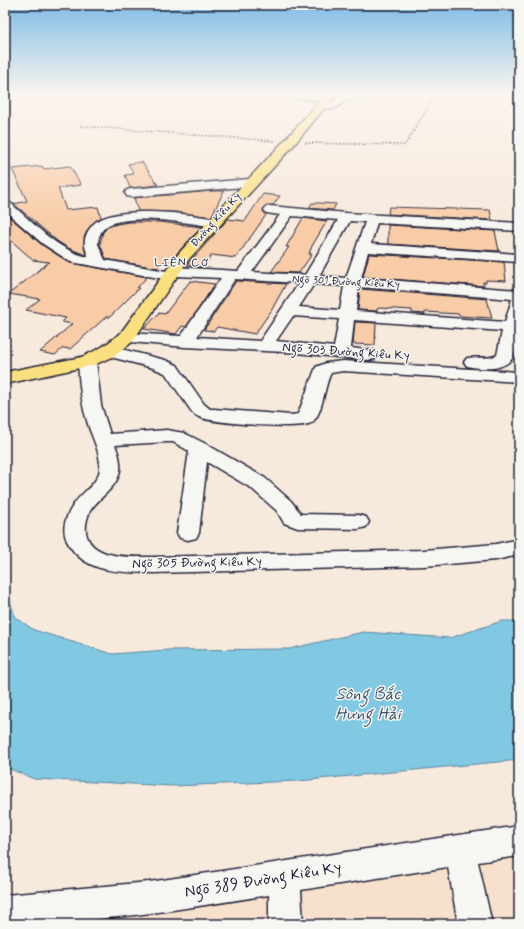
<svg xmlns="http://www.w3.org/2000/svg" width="524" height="929" viewBox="0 0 524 929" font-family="Mynerve,sans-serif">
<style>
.built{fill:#f7e0cc}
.water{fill:#81c8e2;stroke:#5b869f}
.building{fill:#f8cca7;stroke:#22223b}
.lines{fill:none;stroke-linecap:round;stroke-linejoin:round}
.minor-casing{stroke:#22223b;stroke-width:3}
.major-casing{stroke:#22223b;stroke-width:3}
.path{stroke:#22223b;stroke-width:1.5;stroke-dasharray:2 1.5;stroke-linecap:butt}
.minor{fill:#f6f6f2;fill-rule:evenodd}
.major{fill:#fbe080;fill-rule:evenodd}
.labels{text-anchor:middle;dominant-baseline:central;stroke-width:3;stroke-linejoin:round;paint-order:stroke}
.far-street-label{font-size:11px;fill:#22223b;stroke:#f6f6f2}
.far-neighbourhood-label{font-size:12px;letter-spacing:1px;fill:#22223b;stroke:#f6f6f2}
.street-label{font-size:13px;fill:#22223b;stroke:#f6f6f2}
.near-street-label{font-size:16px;fill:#22223b;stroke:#f6f6f2}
.near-water-label{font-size:17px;font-style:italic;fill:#3e546d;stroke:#f6f6f2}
</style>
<rect width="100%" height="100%" fill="#f7e9dc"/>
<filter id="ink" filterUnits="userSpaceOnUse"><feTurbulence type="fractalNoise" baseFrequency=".025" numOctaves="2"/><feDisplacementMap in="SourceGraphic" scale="8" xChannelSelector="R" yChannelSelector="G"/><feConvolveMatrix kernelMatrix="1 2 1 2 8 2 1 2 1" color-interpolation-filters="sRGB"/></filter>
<g filter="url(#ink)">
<path class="built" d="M 519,850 L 519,924 L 11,924 L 107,909 Z"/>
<path class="water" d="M 5,584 L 15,617 L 34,630 L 112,654 L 167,650 L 289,649 L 363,632 L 450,638 L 502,621 L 519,621 L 519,760 L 298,781 L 172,786 L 34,779 L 5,767 Z"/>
<path class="building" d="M 142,162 L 158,185 L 130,188 L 125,175 L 134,174 L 128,164 Z
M 42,166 L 44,169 L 70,166 L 81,185 L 58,188 L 66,210 L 98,207 L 101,218 L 92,224 L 84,237 L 84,247 L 86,255 L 68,248 L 57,241 L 14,204 L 27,201 L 12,169 Z
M 213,191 L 224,191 L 211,217 L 175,212 L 138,211 L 134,198 Z
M 263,194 L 280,196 L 273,205 L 265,206 L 263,211 L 266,215 L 236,258 L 212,255 L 203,267 L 187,265 L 228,219 L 245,221 Z
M 312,203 L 320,203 L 336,204 L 333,210 L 309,208 Z
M 389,207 L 490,210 L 492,220 L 388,214 Z
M 5,213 L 42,245 L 70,263 L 147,277 L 137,288 L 139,288 L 110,317 L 106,317 L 70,349 L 63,348 L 55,355 L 40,352 L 72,324 L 62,322 L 66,318 L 26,310 L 40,299 L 9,294 L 49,262 L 33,260 L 5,235 Z
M 303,218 L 327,221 L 312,246 L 309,254 L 312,254 L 299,273 L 271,272 L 289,247 L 286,247 Z
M 129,222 L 159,222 L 202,227 L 178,252 L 170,263 L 163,262 L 157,268 L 106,259 L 100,244 L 103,232 L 108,227 L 117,224 Z
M 388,225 L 495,231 L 499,251 L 388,244 Z
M 369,254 L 504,262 L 506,281 L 486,280 L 486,283 L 483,282 L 484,286 L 363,277 Z
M 190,281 L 215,284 L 186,327 L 182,326 L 176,334 L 144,329 L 159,313 L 165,314 Z
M 236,281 L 286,284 L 271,311 L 255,334 L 217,327 L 214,331 L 204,330 Z
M 360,289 L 487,299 L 492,318 L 460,316 L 459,314 L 425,312 L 425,314 L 412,313 L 412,310 L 380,308 L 377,309 L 377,311 L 358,310 Z
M 355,322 L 376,323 L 375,345 L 353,344 Z"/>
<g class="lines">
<g class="minor-casing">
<path id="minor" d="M 279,94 C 290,93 325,91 332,98 L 327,101 L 284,97 Z
M 352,94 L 358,94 L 360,96 L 358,98 L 346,101 L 334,109 L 320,108 L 315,105 L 320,102 L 332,103 L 340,97 Z
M 250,179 L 254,180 L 256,183 L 254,186 L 131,197 L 127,196 L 125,193 L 127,190 L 131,189 Z
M 5,201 L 9,202 C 33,222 58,252 89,257 C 84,248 83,240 88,231 C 91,227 94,222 99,220 C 124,206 191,213 219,220 L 221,223 L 219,226 L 214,227 C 191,223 127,213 107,226 C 101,230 98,237 98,244 L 105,260 L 166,271 L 168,268 L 173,267 L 238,271 L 280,215 L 266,213 L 264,210 L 266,207 L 270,206 L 346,213 L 519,223 L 519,231 L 377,223 L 371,244 L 519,254 L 519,262 L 368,252 L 361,278 L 519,290 C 519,304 520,351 511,360 C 500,371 481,369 467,366 L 464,362 L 467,358 C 477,356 489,360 497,355 L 502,331 L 354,320 L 351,348 L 375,351 L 377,355 L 375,359 L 369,360 L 286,352 L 185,347 L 120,341 L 118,338 L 120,335 L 126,333 L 181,336 L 221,278 L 177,276 L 175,279 L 170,280 L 71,262 L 43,244 L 5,211 ZM 292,216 L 338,220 L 305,275 L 252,272 ZM 350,221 L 365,222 L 346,278 L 319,276 ZM 235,279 L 299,283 L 260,341 L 197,337 ZM 314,284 L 344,286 L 340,310 L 299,307 ZM 359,287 L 512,299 L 505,322 L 356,311 ZM 293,316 L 339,319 L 334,347 L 276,341 Z
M 109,346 L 165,360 L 177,365 L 204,404 L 210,409 L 214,409 L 291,415 L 298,414 L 316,367 L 326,363 L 343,361 L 519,372 L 519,382 L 343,371 L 331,373 C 324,385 323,416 311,423 C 299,430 213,423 199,417 C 196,416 194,414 192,412 L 165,373 L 153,368 L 103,355 L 101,351 L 103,347 Z
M 87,356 L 93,357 L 96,361 L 101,405 L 110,434 L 167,430 L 184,433 L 206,444 L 265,478 L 291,501 L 301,514 L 358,515 L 366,517 L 369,522 L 366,527 L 358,529 L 298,528 L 284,523 L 277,511 L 251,488 L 207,462 L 199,533 L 196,538 L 188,540 L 180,538 L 177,533 L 189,451 L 173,442 L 167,442 L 115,445 C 119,454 122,465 119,475 C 114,490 98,498 90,511 C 87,518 85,525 86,532 C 90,560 133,557 153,557 L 424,550 L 496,544 L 519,539 L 519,555 L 496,560 L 424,566 L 153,573 C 121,572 83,574 67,541 C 61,528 66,516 74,504 C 82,492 99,483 100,468 C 101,452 91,436 87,421 C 81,402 79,381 78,361 L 81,357 Z
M 519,826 L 519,856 L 478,862 L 492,924 L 458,924 L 448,867 L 301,890 L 303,924 L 269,924 L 269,895 C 181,909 94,924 5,924 L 5,895 L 149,882 Z"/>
</g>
<g class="major-casing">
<path id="major" d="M 326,94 L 336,94 L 293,146 L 189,259 L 132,342 L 116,355 L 94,365 L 5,384 L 5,372 L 82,357 L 102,347 L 120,334 L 179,253 L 285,140 Z"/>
</g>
<path class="path" d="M 80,126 L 275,141
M 305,143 L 405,145 L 436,94"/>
<use href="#minor" class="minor"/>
<use href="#major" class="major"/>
</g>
</g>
<linearGradient id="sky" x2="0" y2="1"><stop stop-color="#7fbce6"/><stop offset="0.42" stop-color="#fbf5ef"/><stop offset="1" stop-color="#fbf5ef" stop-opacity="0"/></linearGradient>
<rect width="524" height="224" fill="url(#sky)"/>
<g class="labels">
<g class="far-street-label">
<text transform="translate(216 220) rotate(-48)">Đường Kiêu Kỵ</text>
<text transform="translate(346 282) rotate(3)">Ngõ 301 Đường Kiêu Kỵ</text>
</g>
<g class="far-neighbourhood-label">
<text x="182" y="263">LIÊN CƠ</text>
</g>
<g class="street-label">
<text transform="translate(346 352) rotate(4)">Ngõ 303 Đường Kiêu Kỵ</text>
<text transform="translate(197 563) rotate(-1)">Ngõ 305 Đường Kiêu Kỵ</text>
</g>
<g class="near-street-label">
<text transform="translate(263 880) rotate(-9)">Ngõ 389 Đường Kiêu Kỵ</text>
</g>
<g class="near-water-label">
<text x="368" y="694">Sông Bắc<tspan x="368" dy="20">Hưng Hải</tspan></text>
</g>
</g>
<rect width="524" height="929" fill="none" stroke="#f6f6f2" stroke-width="20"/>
<rect x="10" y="10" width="504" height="909" fill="none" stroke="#22223b" stroke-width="1.5" filter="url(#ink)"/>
</svg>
